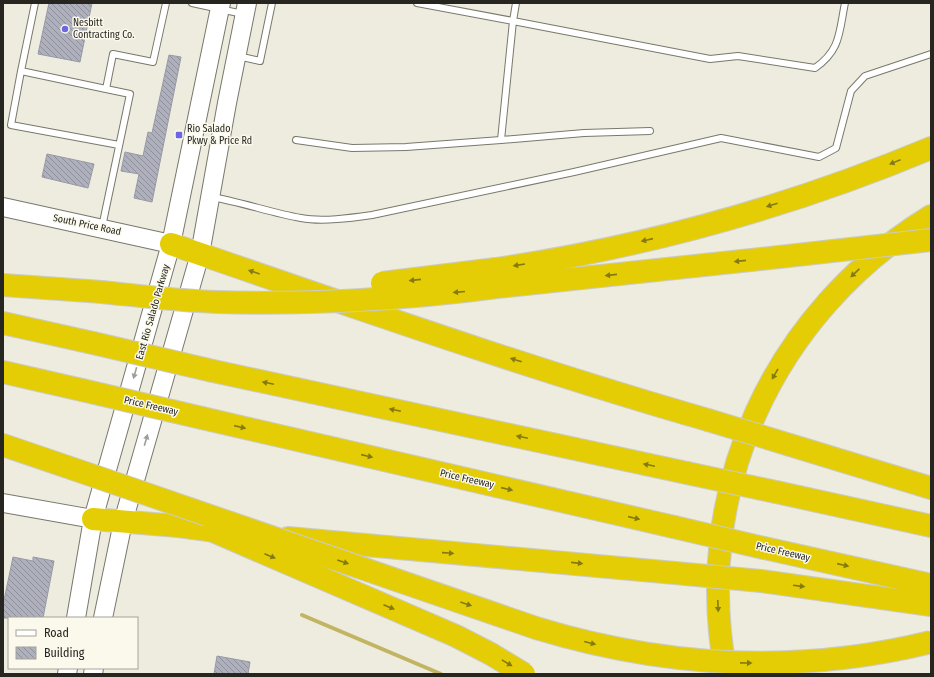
<svg xmlns="http://www.w3.org/2000/svg" width="934" height="677" viewBox="0 0 934 677" font-family="'Fira Sans Condensed',sans-serif">
<style>
.lines{fill:none;stroke-linecap:round;stroke-linejoin:round}
.stream{stroke:#c1b562;stroke-width:4}
.building{fill:url(#building-back-hatch);stroke:#9899a6}
.service-casing{stroke:#79786c;stroke-width:8}
.secondary-casing{stroke:#79786c;stroke-width:20}
.motorway-casing{stroke:#cbcbc9;stroke-width:24}
.service{stroke:#fff;stroke-width:6}
.secondary{stroke:#fff;stroke-width:18}
.motorway{stroke:#e4cd04;stroke-width:22}
.motorway-bridge-casing{stroke:#cbcbc9;stroke-width:24;stroke-linecap:butt}
.motorway-bridge{stroke:#e4cd04;stroke-width:22}
.oneway{fill:#857912}
.oneway2{fill:#9d9d9b}
.poi-dot{fill:#6e66e0;stroke:#fbf9ec;stroke-width:1.5}
.labels{text-anchor:middle;dominant-baseline:central;stroke-width:3;stroke-linejoin:round;paint-order:stroke}
.poi-label{font-size:10px;fill:#262520;stroke:#fbf9ec;text-anchor:start}
.street-label{font-size:10px;fill:#262520;stroke:#fbf9ec}
</style>
<defs>
<pattern id="building-back-hatch" width="6" height="6" patternUnits="userSpaceOnUse"><rect width="6" height="6" fill="#afb0bd"/><path d="M-1 5l2 2M0 0l6 6M5-1l2 2" fill="none" stroke="#8e8f99"/></pattern>
</defs>
<rect width="100%" height="100%" fill="#edecdf"/>
<g class="lines">
<path class="stream" d="M 302,615 L 441,674"/>
</g>
<path class="building" d="M 49,3 L 92,3 L 80,62 L 38,54 Z
M 169,55 L 181,57 L 152,202 L 134,198 L 139,174 L 121,171 L 125,152 L 143,156 L 148,132 L 152,133 Z
M 47,154 L 94,164 L 88,188 L 42,177 Z
M 13,557 L 33,561 L 33,557 L 54,561 L 43,618 L 3,618 L 3,605 Z
M 217,656 L 250,662 L 248,674 L 214,674 Z"/>
<g class="lines">
<g class="service-casing">
<path id="service" d="M 35,3 L 21,71 L 106,89
M 192,3 L 243,14
M 417,3 L 513,21 L 516,3
M 238,56 L 260,61 L 272,3
M 21,71 L 11,125 L 119,145
M 296,140 L 352,148 L 406,147 L 501,140 L 513,21 L 710,59 L 738,56 L 815,68 C 841,50 839,32 845,3
M 501,140 L 584,133 L 650,131
M 211,197 C 242,202 271,213 301,218 C 322,222 351,218 372,215 L 574,172 L 721,138 L 819,157 L 836,148 L 851,91 L 865,76 L 931,54
M 102,227 L 130,94 L 106,89 L 113,54 L 153,62 L 166,3"/>
</g>
<g class="secondary-casing">
<path id="secondary" d="M 3,207 L 171,244
M 3,503 L 93,519
M 76,618 L 93,519 L 171,244 L 221,3
M 103,618 L 123,522 L 200,254 L 227,103 L 247,3
M 67,674 L 68,668
M 93,674 L 94,668"/>
</g>
<g class="motorway-casing">
<path id="motorway" d="M 171,244 C 349,305 527,368 708,420
M 496,269 C 645,247 792,206 931,148
M 3,285 L 102,292
M 497,287 L 779,257
M 3,323 L 93,343
M 213,371 L 687,473
M 3,372 L 82,390
M 202,418 L 674,527
M 3,445 L 94,476
M 790,445 L 931,488
M 776,492 L 931,526
M 93,519 L 178,526 L 231,533
M 288,538 L 675,573
M 764,548 L 931,585
M 761,581 L 931,605
M 726,674 C 691,490 773,313 931,216"/>
</g>
<use href="#service" class="service"/>
<use href="#secondary" class="secondary"/>
<use href="#motorway" class="motorway"/>
<g class="motorway-bridge-casing">
<path id="motorway-bridge" d="M 779,257 L 931,240
M 382,283 L 496,269
M 102,292 C 140,296 178,301 217,302 C 306,305 408,299 497,287
M 93,343 L 213,371
M 82,390 L 202,418
M 708,420 L 790,445
M 687,473 L 776,492
M 94,476 L 536,628 C 667,668 797,675 931,642
M 674,527 L 764,548
M 213,531 L 456,636 L 491,654 L 524,674
M 675,573 L 761,581"/>
</g>
<use href="#motorway-bridge" class="motorway-bridge"/>
</g>
<defs><path id="oneway-solid" d="M-6-.8H1V-3.2L6.5 0L1 3.2V.8H-6Z"/></defs>
<g class="oneway">
<use href="#oneway-solid" transform="translate(895 162) rotate(158)"/>
<use href="#oneway-solid" transform="translate(772 205) rotate(162)"/>
<use href="#oneway-solid" transform="translate(647 240) rotate(167)"/>
<use href="#oneway-solid" transform="translate(740 261) rotate(174)"/>
<use href="#oneway-solid" transform="translate(519 265) rotate(171)"/>
<use href="#oneway-solid" transform="translate(254 272) rotate(-161)"/>
<use href="#oneway-solid" transform="translate(855 273) rotate(137)"/>
<use href="#oneway-solid" transform="translate(611 275) rotate(174)"/>
<use href="#oneway-solid" transform="translate(415 280) rotate(174)"/>
<use href="#oneway-solid" transform="translate(459 292) rotate(175)"/>
<use href="#oneway-solid" transform="translate(516 360) rotate(-163)"/>
<use href="#oneway-solid" transform="translate(775 374) rotate(120)"/>
<use href="#oneway-solid" transform="translate(268 383) rotate(-168)"/>
<use href="#oneway-solid" transform="translate(395 410) rotate(-168)"/>
<use href="#oneway-solid" transform="translate(240 427) rotate(13)"/>
<use href="#oneway-solid" transform="translate(522 437) rotate(-168)"/>
<use href="#oneway-solid" transform="translate(367 456) rotate(13)"/>
<use href="#oneway-solid" transform="translate(649 465) rotate(-168)"/>
<use href="#oneway-solid" transform="translate(507 489) rotate(13)"/>
<use href="#oneway-solid" transform="translate(634 518) rotate(13)"/>
<use href="#oneway-solid" transform="translate(448 553) rotate(4)"/>
<use href="#oneway-solid" transform="translate(270 556) rotate(23)"/>
<use href="#oneway-solid" transform="translate(343 562) rotate(19)"/>
<use href="#oneway-solid" transform="translate(577 563) rotate(6)"/>
<use href="#oneway-solid" transform="translate(843 565) rotate(13)"/>
<use href="#oneway-solid" transform="translate(799 586) rotate(7)"/>
<use href="#oneway-solid" transform="translate(466 604) rotate(19)"/>
<use href="#oneway-solid" transform="translate(718 606) rotate(88)"/>
<use href="#oneway-solid" transform="translate(389 607) rotate(23)"/>
<use href="#oneway-solid" transform="translate(590 643) rotate(14)"/>
<use href="#oneway-solid" transform="translate(507 663) rotate(31)"/>
<use href="#oneway-solid" transform="translate(746 663) rotate(1)"/>
</g>
<g class="oneway2">
<use href="#oneway-solid" transform="translate(135 373) rotate(106)"/>
<use href="#oneway-solid" transform="translate(146 440) rotate(-74)"/>
</g>
<g class="poi-dot">
<circle cx="65" cy="29" r="4"/>
<rect x="175" y="131" width="8" height="8" rx="2"/>
</g>
<g class="labels">
<g class="poi-label">
<text x="73" y="23">Nesbitt<tspan x="73" dy="12">Contracting Co.</tspan></text>
<text x="187" y="129">Rio Salado<tspan x="187" dy="12">Pkwy &amp; Price Rd</tspan></text>
</g>
<g class="street-label">
<text transform="translate(87 225) rotate(12)">South Price Road</text>
<text transform="translate(153 312) rotate(-74)">East Rio Salado Parkway</text>
<text transform="translate(151 406) rotate(13)">Price Freeway</text>
<text transform="translate(467 479) rotate(13)">Price Freeway</text>
<text transform="translate(783 552) rotate(13)">Price Freeway</text>
</g>
</g>
<rect width="934" height="677" fill="none" stroke="#262520" stroke-width="8"/>
<rect x="8" y="617" width="130" height="52" fill="#fbf9ec" stroke="#a6a49a"/>
<rect x="16" y="630" width="20" height="6" fill="#ffffff" stroke="#a6a49a"/>
<text x="44" y="637" font-size="12" fill="#262520">Road</text>
<rect x="16" y="647" width="20" height="12" fill="url(#building-back-hatch)" stroke="#a6a49a"/>
<text x="44" y="657" font-size="12" fill="#262520">Building</text>
</svg>
